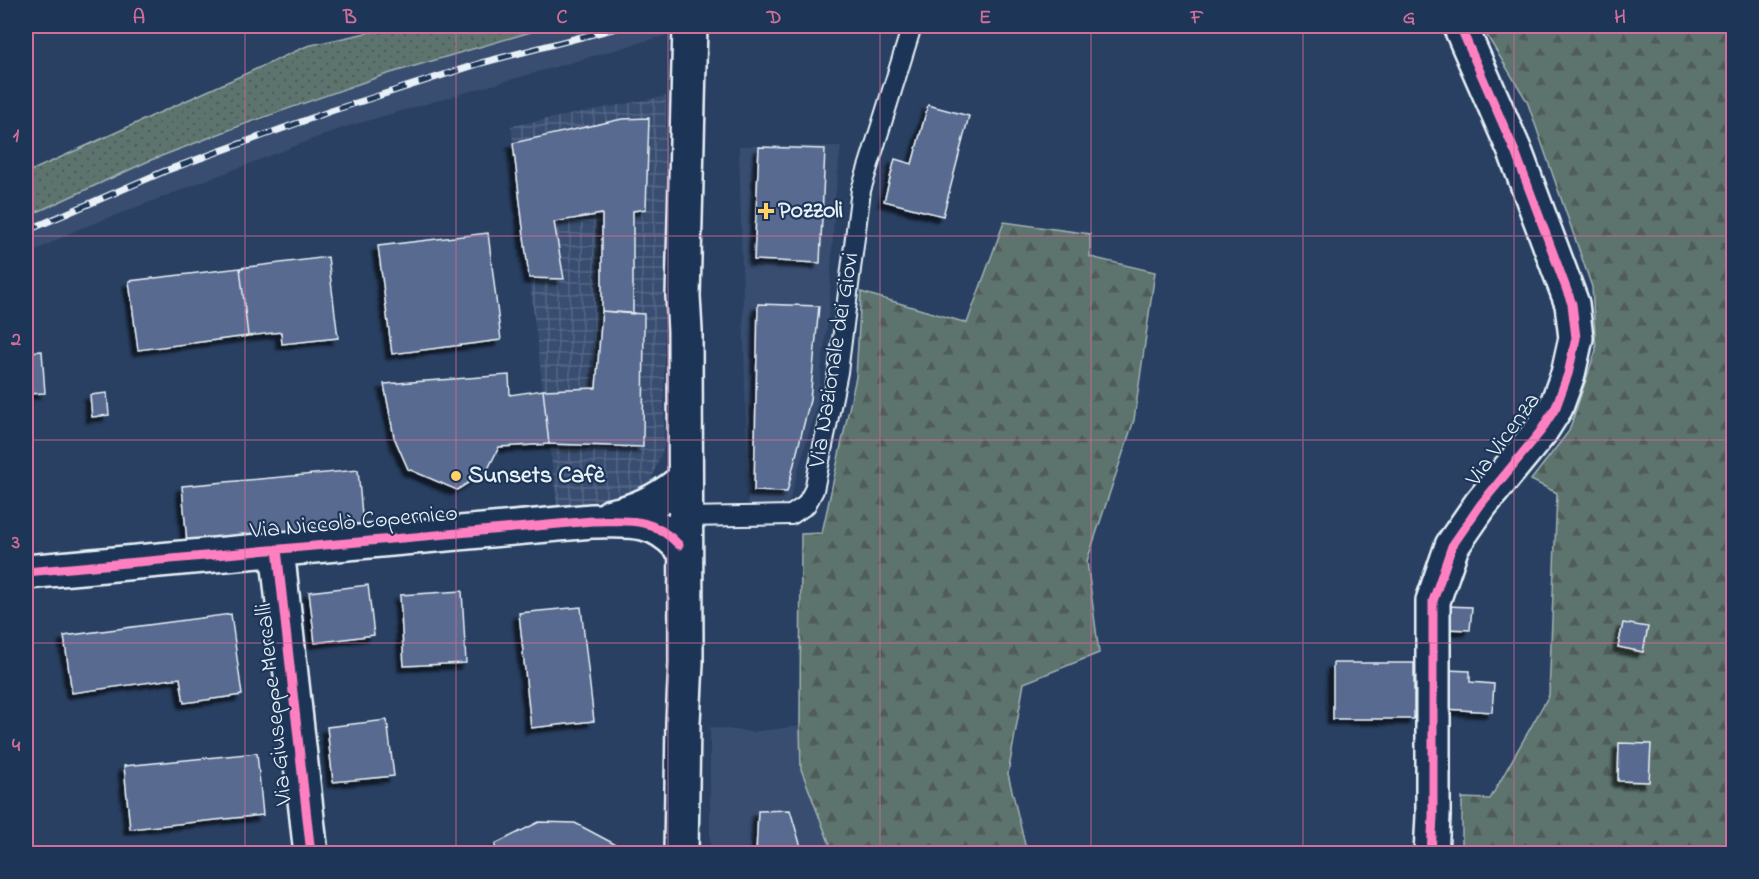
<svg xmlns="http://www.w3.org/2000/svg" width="1759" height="879" viewBox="0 0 1759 879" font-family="'Indie Flower',sans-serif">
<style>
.built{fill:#374d70}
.industrial{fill:url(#industrial-grid)}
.grass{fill:url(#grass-dots);stroke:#a2b2b3;stroke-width:1.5}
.forest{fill:url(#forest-firs);stroke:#a2b2b3;stroke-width:1.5}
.building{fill:#586b8f;stroke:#e8f1f8;stroke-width:1.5;filter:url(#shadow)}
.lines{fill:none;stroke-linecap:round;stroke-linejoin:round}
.service-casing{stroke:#e8f1f8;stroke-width:22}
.minor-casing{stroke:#e8f1f8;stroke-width:38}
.secondary-casing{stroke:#e8f1f8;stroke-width:38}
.service{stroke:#1d3557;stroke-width:18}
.minor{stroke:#1d3557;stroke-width:33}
.secondary{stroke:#1d3557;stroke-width:33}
.rail-casing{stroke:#e8f1f8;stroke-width:7}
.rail{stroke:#1d3557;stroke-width:4.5;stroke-dasharray:14;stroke-linecap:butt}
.cycleway-casing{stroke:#1d3557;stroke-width:13}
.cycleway{stroke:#ff80c0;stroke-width:9}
.grid{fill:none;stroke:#d16f9a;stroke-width:1.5;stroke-opacity:0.55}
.poi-dot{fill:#ffd166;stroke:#1d3557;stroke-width:2}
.labels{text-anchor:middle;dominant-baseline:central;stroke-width:4.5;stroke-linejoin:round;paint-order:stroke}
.poi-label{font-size:24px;font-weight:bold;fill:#e8f1f8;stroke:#1d3557;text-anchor:start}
.street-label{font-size:24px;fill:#e8f1f8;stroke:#1d3557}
.neatline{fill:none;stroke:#d16f9a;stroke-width:2}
.grid-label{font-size:20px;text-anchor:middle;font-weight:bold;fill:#d16f9a}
</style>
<defs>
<pattern id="industrial-grid" width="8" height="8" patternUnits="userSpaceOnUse" patternTransform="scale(1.5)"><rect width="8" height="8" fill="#374d70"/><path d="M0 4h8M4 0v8" fill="none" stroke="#546785"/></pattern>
<pattern id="grass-dots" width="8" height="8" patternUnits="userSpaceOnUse" patternTransform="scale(1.5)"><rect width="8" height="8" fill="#5d736e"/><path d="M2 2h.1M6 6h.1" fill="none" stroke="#505b5a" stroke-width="1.8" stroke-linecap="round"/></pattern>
<pattern id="forest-firs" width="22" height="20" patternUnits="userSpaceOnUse" patternTransform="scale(1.5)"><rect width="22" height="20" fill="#5d736e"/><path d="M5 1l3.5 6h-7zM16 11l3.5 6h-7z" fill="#505b5a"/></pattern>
<filter id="shadow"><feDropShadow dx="-5.5" dy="5.5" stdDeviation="1.5" flood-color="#0009"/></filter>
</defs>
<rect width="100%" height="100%" fill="#294062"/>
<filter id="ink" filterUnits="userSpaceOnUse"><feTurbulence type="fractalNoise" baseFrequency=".0167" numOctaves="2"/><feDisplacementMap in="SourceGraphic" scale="12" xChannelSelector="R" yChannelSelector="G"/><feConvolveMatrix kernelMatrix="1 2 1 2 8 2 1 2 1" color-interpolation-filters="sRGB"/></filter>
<g filter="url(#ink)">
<path class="built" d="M 558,26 L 668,26 L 667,35 L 342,128 L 72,232 L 26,256 L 26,217 L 151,160 L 384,75 L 521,33 Z
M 739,146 L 841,146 L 835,199 L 829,310 L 817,406 L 788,505 L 748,504 Z
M 800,726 L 801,770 L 833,853 L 710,854 L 710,727 L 751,732 Z"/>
<path class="industrial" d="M 666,96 L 664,447 L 651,481 L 634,502 L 557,507 L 511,126 Z"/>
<path class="grass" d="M 398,26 L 551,26 L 384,75 L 245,124 L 151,160 L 26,217 L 26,173 L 307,46 Z"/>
<path class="forest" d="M 1481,26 L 1733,26 L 1733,853 L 1462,853 L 1462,798 L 1490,799 L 1549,695 L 1557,493 L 1531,480 L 1569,431 L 1596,350 L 1592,287 L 1527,101 Z
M 1004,222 L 1090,234 L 1090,257 L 1155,272 L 1134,420 L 1087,561 L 1099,653 L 1024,683 L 1008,774 L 1027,853 L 833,853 L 801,769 L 800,726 L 801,534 L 822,533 L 856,377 L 861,292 L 967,323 Z"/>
<path class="building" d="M 928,105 L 969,116 L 943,216 L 884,201 L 895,159 L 912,164 Z
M 649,118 L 646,209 L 633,211 L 633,314 L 602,311 L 602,214 L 554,222 L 564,279 L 529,278 L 513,143 L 622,119 Z
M 759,147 L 825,149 L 820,263 L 754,260 Z
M 488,233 L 501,340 L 392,354 L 378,246 Z
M 328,257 L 338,338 L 282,344 L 281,332 L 248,336 L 240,268 Z
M 240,268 L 248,336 L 138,350 L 129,281 Z
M 758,304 L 819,306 L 810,400 L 787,492 L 754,491 Z
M 602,311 L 644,314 L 643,447 L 549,444 L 543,390 L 596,388 Z
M 42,351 L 45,393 L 26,394 L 26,352 Z
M 509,375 L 510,395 L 543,390 L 549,444 L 499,447 L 487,471 L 457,490 L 408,469 L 394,437 L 384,384 Z
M 107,393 L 109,415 L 92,417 L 90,395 Z
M 358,470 L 363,526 L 187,543 L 182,486 Z
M 368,585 L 374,635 L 315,643 L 309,592 Z
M 462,591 L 466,663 L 404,666 L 400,595 Z
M 1447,606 L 1472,607 L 1470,630 L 1446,629 Z
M 581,607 L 594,721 L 531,728 L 519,613 Z
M 231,614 L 242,695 L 184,703 L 180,678 L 72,693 L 64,636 Z
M 1623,623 L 1648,627 L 1643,652 L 1618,647 Z
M 1333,663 L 1414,663 L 1414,719 L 1333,719 Z
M 1447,670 L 1470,671 L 1470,682 L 1494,684 L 1492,712 L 1445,709 Z
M 387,720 L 394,776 L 333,782 L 327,727 Z
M 1619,743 L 1651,744 L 1649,782 L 1618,781 Z
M 257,753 L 263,815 L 130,829 L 124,766 Z
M 790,810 L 803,854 L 756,854 L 758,811 Z
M 539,822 L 575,823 L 622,848 L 623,854 L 495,854 L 495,844 Z"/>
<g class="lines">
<g class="service-casing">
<path id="service" d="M 685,517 L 791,515 L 806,505 L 814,490 L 838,372 L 861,190 L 912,26"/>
</g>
<g class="minor-casing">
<path id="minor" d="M 611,516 C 637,511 658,501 679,484
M 277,549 L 311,854
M 26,572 L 592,521 C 628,521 652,516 679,545
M 1431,854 L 1433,816 L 1433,601 L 1452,546 L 1481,504 L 1540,432 L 1556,407 L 1568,374 L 1576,338 L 1572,304 L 1516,154 L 1460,26"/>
</g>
<g class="secondary-casing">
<path id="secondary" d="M 681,854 L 683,722 L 686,663 L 685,331 L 683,296 L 690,26"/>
</g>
<use href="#service" class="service"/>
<use href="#minor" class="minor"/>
<use href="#secondary" class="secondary"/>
<g class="rail-casing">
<path id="rail" d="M 26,231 L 165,171 L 331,111 L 481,63 L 624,26"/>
</g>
<use href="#rail" class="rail"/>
<g class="cycleway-casing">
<path id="cycleway" d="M 277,549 L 311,854
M 26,572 L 592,521 C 628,521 652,516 679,545
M 1431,854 L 1433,816 L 1433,601 L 1452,546 L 1481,504 L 1540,432 L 1556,407 L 1568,374 L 1576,338 L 1572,304 L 1516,154 L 1460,26"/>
</g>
<use href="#cycleway" class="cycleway"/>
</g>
</g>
<path class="grid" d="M 245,26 L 245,854M 456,26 L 456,854M 668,26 L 668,854M 880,26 L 880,854M 1091,26 L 1091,854M 1303,26 L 1303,854M 1514,26 L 1514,854M 26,236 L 1734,236M 26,440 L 1734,440M 26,643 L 1734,643"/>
<g class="poi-dot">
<path d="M763 202h6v6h6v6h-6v6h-6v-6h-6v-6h6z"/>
<circle cx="456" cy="476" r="6"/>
</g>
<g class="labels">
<g class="poi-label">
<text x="778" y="211">Pozzoli</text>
<text x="468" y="476">Sunsets Cafè</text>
</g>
<g class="street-label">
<text transform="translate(835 360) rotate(-81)">Via Nazionale dei Giovi</text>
<text transform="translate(1504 440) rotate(-54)">Via Vicenza</text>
<text transform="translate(354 523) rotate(-5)">Via Niccolò Copernico</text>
<text transform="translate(275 704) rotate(-96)">Via Giuseppe Mercalli</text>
</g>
</g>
<rect width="1759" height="879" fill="none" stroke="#1d3557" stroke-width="66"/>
<rect x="33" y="33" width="1693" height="813" class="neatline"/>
<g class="grid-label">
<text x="139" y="23">A</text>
<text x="350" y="23">B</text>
<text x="562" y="23">C</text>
<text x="774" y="23">D</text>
<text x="985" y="23">E</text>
<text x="1197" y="23">F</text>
<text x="1409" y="23">G</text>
<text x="1620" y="23">H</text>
<text x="16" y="141">1</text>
<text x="16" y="345">2</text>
<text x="16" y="548">3</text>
<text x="16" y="751">4</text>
</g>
</svg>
